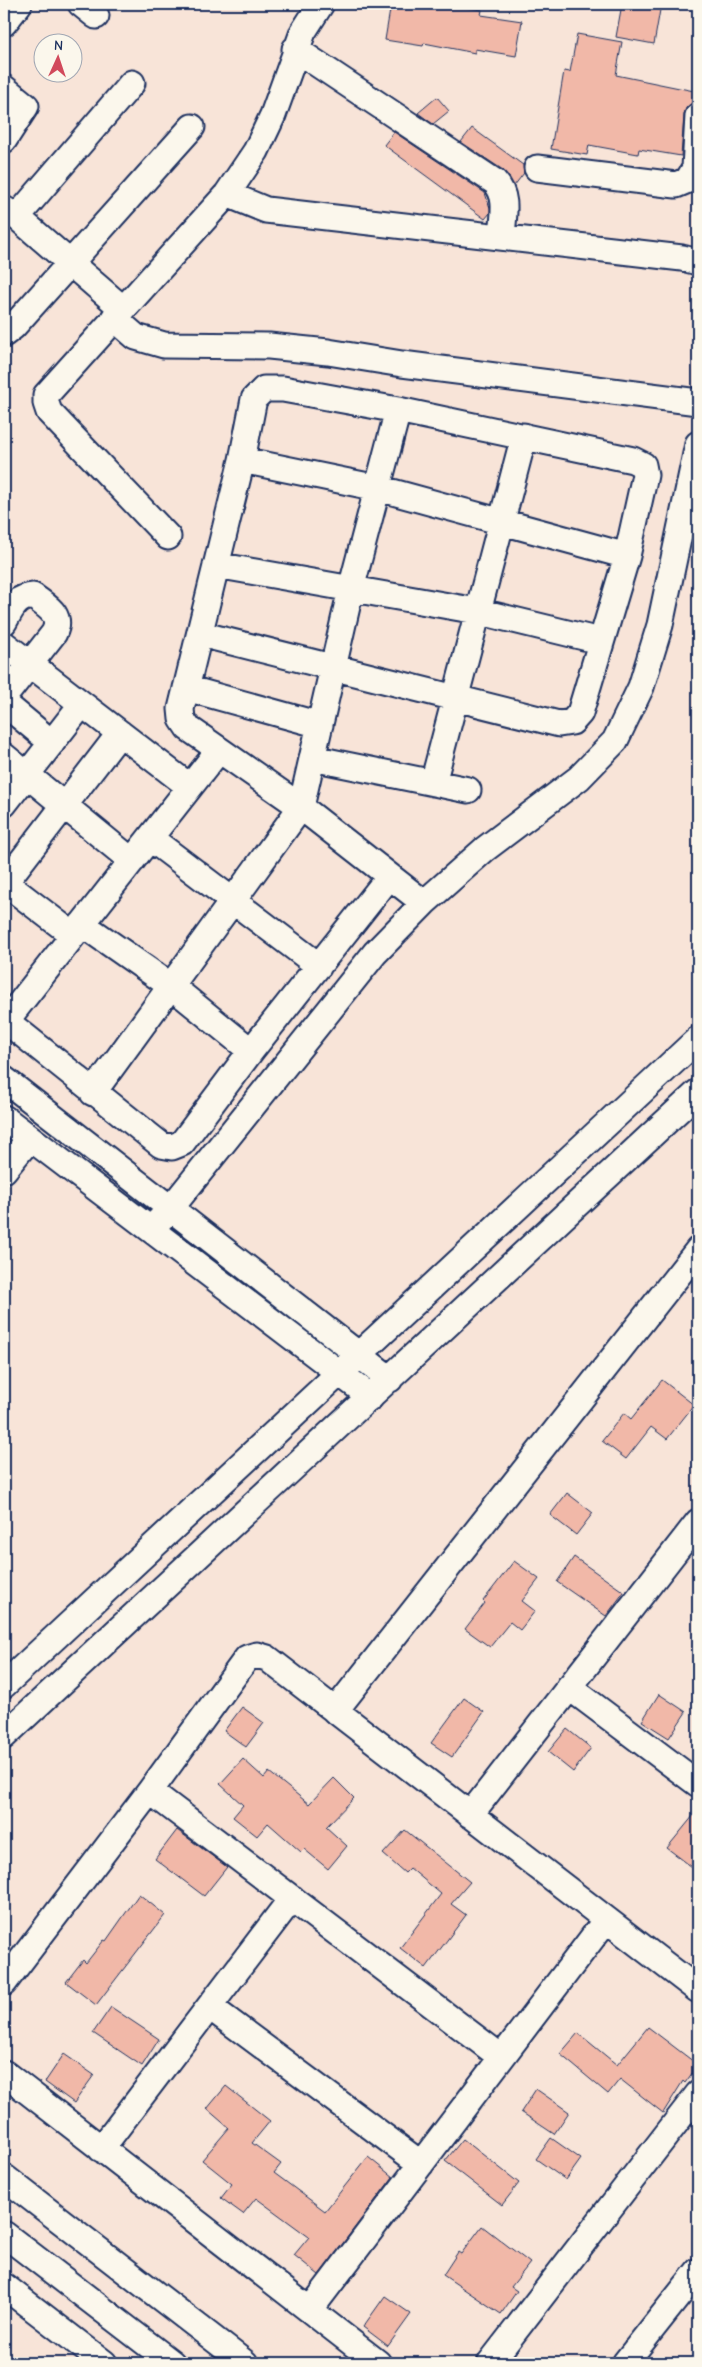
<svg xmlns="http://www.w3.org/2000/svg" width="702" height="2367" viewBox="0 0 702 2367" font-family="'Comic Neue',sans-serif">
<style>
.building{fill:#f1b8a8;stroke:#1b2f5e}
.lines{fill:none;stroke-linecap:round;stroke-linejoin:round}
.minor-casing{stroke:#1b2f5e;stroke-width:29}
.minor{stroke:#fbf7ec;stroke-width:25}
</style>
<rect width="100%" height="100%" fill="#f8e4d8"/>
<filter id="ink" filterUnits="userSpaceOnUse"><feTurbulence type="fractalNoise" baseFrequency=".02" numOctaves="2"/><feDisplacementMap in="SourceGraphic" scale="10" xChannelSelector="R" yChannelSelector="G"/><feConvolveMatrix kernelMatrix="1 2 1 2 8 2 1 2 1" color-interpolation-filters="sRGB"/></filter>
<g filter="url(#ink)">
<path class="building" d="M 391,4 L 419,4 L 442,8 L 444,4 L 482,10 L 481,15 L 522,21 L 516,56 L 475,49 L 475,53 L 424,43 L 423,46 L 385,40 Z
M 622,4 L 660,10 L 654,44 L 616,37 Z
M 577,34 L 622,42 L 616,75 L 694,91 L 692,103 L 686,108 L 684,115 L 681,156 L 639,149 L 638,154 L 589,145 L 587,155 L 551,149 L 564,71 L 570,72 Z
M 437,97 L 449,111 L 433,124 L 418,113 Z
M 472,128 L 523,165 L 524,173 L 514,186 L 503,170 L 461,142 Z
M 394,132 L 485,193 L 490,208 L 490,213 L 485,219 L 384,145 Z
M 662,1380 L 694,1405 L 667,1439 L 651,1427 L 626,1459 L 602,1441 L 624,1413 L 631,1419 Z
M 567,1493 L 593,1513 L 576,1535 L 550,1515 Z
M 574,1557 L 624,1592 L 606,1616 L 557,1582 Z
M 514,1561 L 539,1579 L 522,1601 L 535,1611 L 520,1630 L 510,1622 L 490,1647 L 465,1629 L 485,1603 L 483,1601 Z
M 659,1694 L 686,1712 L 669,1738 L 642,1721 Z
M 464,1698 L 484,1712 L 452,1757 L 431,1743 Z
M 242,1707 L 264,1723 L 246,1747 L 224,1731 Z
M 567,1729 L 591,1748 L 573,1772 L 548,1752 Z
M 243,1759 L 264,1778 L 269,1772 L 309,1804 L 334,1778 L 354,1798 L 326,1827 L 347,1846 L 328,1869 L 304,1849 L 301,1852 L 268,1823 L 257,1836 L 233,1817 L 243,1805 L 220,1784 Z
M 698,1810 L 698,1860 L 692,1867 L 667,1848 Z
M 177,1830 L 227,1867 L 204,1896 L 155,1859 Z
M 405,1830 L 470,1882 L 451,1904 L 466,1915 L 426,1968 L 400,1948 L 441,1894 L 410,1868 L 405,1873 L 383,1854 Z
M 139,1894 L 165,1915 L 96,2005 L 66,1982 L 83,1960 L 86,1963 L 104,1940 L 106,1941 Z
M 111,2007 L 159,2039 L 142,2066 L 93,2033 Z
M 648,2027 L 698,2065 L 685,2083 L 683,2081 L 663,2113 L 620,2079 L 608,2094 L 560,2054 L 578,2033 L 617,2065 Z
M 64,2054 L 94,2075 L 74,2103 L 45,2082 Z
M 226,2086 L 270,2121 L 252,2143 L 281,2164 L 274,2173 L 325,2211 L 368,2157 L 393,2177 L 319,2275 L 294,2255 L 309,2237 L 256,2198 L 243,2214 L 221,2198 L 232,2184 L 202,2160 L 229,2128 L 207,2109 Z
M 536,2089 L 569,2112 L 554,2134 L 521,2112 Z
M 551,2138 L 581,2159 L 566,2180 L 536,2159 Z
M 463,2139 L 519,2183 L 502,2205 L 445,2161 Z
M 482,2226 L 530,2263 L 511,2287 L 517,2291 L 501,2314 L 443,2275 L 458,2252 L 461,2254 Z
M 385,2296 L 411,2314 L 388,2346 L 363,2327 Z"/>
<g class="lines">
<g class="minor-casing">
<path id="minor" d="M 81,4 L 96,16
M 4,23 L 19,4
M 295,49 L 495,182 C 509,197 503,217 502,236
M 4,88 L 26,106 L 4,140
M 537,168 L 676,185 L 688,180 L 695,168 L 698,116
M 227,194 L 266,210 L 682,258 L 698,262
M 4,209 L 17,217 L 123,309
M 17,217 L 132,83
M 114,318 L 136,337 L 164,345 L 269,346 L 328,352 L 402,364 L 698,402
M 4,334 L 13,327 L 192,127
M 242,460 L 378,488 L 627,556
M 168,537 L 49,412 L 46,403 L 46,395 L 227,194 L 256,151 L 273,115 L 303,32 L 321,4
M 216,565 L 477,611 L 600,641
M 4,622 C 12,608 16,597 33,596 C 47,607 63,614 54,633 L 4,697
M 200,634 L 559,724 L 572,722 L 580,713 L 627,556 L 645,475 L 643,465 L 633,460 L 398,410 L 283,389 L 264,389 L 254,399 L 242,460 L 181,709 L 182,719 L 188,728 L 301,807 L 424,903
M 4,644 L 190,787
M 186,688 L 320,725
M 4,703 L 52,743
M 219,750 L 6,1021 L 161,1145 L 172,1147 L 182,1143 L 251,1051 L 389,877
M 4,756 L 132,861
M 312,758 L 468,790
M 433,783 L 524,436
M 4,804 L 82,704
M 150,838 L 319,966
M 4,882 L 73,935
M 4,884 L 120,733
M 82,924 L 171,986 L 251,1051
M 4,1079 L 390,1379
M 93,1093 L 301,807 L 351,589 L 398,410
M 4,1118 L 371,1397
M 4,1170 L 30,1138
M 151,1229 L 171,1208 L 375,953 L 424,903 L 485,849 L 579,778 L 615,741 L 641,687 L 660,625 L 698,444
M 4,1685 L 698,1039
M 569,1687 L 698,1784
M 335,1711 L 698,1250
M 4,1736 L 698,1092
M 150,1791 L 501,2057
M 470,1815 L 698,1522
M 4,1983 L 150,1791 L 247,1658 L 257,1655 L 267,1658 L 698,1990
M 210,2007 L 421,2164
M 4,2073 L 378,2363
M 101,2149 L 292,1898
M 4,2177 L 245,2363
M 4,2234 L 172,2363
M 4,2286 L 104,2363
M 310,2310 L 606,1920
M 490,2363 L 698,2094
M 625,2363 L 698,2271"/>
</g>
<use href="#minor" class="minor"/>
</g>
</g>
<rect width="702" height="2367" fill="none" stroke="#fbf7ec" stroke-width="20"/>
<rect x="10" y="10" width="682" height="2347" fill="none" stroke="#1b2f5e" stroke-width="2" filter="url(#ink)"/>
<g transform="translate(58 58) rotate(3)"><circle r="24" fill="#fbf7ec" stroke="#a1a7b3"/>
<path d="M0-4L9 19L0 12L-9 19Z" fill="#d1495b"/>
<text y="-8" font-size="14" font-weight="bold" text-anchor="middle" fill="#1b2f5e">N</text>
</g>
</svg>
